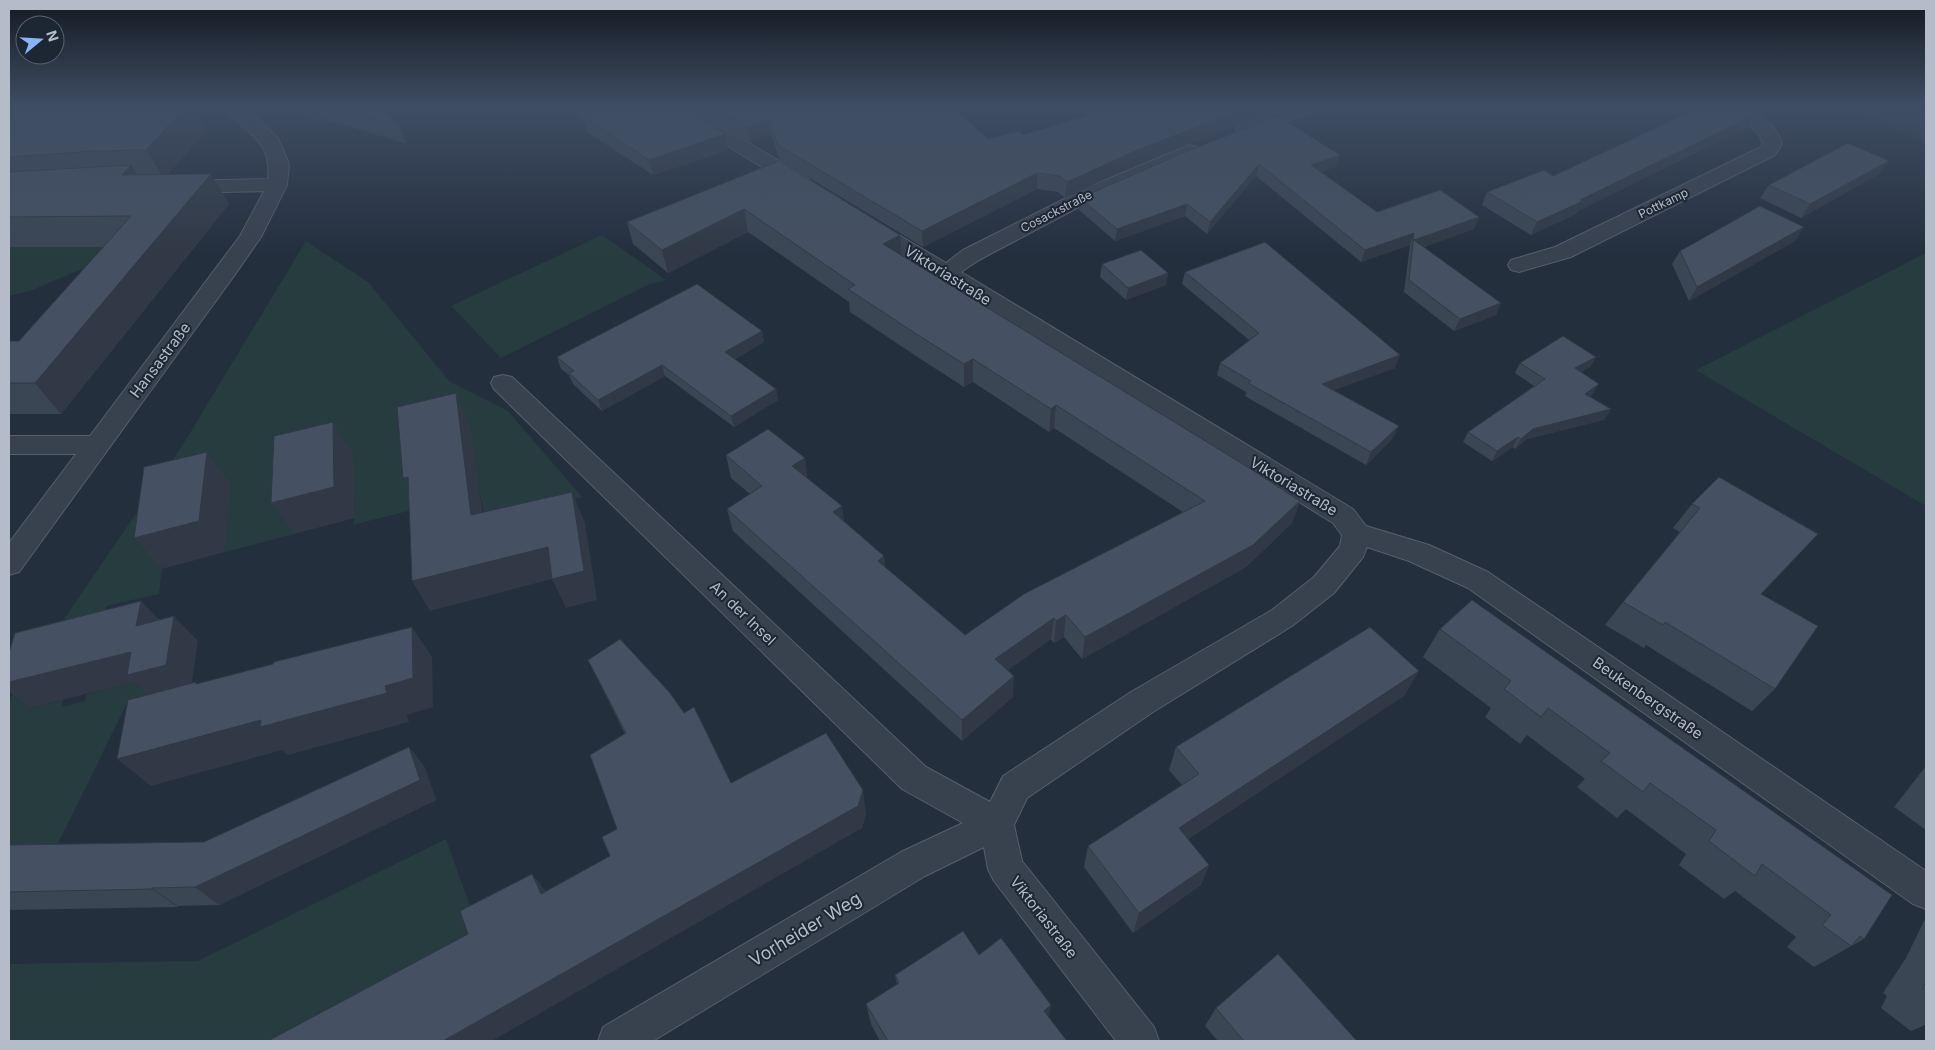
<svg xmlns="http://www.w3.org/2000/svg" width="1935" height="1050" viewBox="0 0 1935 1050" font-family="Inter,sans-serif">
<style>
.green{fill:#263c3f}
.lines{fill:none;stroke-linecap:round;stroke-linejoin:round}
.minor-casing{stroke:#565f6c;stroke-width:2}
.minor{fill:#38414e;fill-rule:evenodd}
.wall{fill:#3b4654}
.shaded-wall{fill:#303945}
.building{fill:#455162;stroke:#303945}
.labels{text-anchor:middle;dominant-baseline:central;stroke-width:4;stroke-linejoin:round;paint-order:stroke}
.far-street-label{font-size:12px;fill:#b4bcc9;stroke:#1d2633}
.street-label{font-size:15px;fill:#b4bcc9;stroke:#1d2633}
.near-street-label{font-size:18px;fill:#b4bcc9;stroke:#1d2633}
</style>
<rect width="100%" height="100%" fill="#242f3e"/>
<path class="green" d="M 1845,106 L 1926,106 L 1926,144 Z
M 602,235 L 666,280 L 650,284 L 501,358 L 451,306 Z
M 127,239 L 106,259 L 30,291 L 9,296 L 9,242 L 39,247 L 95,247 L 102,240 Z
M 306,241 L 368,282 L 450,382 L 508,411 L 582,497 L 485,520 L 480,493 L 352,525 L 355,518 L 352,453 L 295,468 L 294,534 L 225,552 L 230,484 L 170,499 L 159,594 L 106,606 L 97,644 L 30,708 L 63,700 L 62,707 L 85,701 L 87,694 L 156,676 L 153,699 L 126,705 L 48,864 L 9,864 L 9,700 L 184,443 Z
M 1926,253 L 1926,506 L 1696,370 Z
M 446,839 L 479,931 L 318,1041 L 9,1041 L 9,964 L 198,961 Z"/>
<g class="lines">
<g class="minor-casing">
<path id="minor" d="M 224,106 L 244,106 L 278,138 L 289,164 L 287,185 L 261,237 L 236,273 L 19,572 L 9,575 L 9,543 L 76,454 L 9,454 L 9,436 L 90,436 L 240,236 L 264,191 L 181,193 L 174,191 L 171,187 L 174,183 L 181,181 L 268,179 C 272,136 244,135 224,106 Z
M 665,106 L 687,106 L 809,179 L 812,183 L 809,187 L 802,189 L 795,187 L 668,110 Z
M 1295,106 L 1322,106 L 1319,110 L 1252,133 L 1245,135 L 1238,133 L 1236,129 L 1238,125 Z
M 1719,106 C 1726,106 1736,104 1743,107 C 1760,113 1777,126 1782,144 L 1775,155 L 1571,257 L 1519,272 L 1511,270 L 1508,265 L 1511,260 L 1555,247 L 1761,147 L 1763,144 C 1759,126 1737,118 1722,110 Z
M 1189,145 L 1196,147 L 1199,151 L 1196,155 L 1098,197 L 979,260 L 961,272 L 1353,509 L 1366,526 L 1429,545 L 1488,572 L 1926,871 L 1926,909 L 1913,904 L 1468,588 L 1409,561 L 1367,547 L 1363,557 L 1334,593 L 1292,626 L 1153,712 L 1027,798 L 1014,825 L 1022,861 L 1154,1027 L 1159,1041 L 1116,1041 L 994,881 L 988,869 L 984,847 L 925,876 L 653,1041 L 598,1041 L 603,1027 L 901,852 L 963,823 L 902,789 L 494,389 L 491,383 L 494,377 L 503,375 L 512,377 L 926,767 L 990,802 L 1003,776 L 1131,692 L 1272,610 L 1314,577 L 1340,546 L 1342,535 L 1333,523 L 942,280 L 937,279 L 863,230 L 860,226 L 863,222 L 870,220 L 877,222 L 946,263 L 963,250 L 1084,189 Z"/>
</g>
<use href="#minor" class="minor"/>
</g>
<path class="wall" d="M 9,106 L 207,130 L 168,174 L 229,204 L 61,414 L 9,414 L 9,341 L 19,341 L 104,247 L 9,247 Z
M 285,106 L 400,106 L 386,115 L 399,126 L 407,144 L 324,119 L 311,123 L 300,112 L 287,108 Z
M 562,106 L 680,106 L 728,150 L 653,175 L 587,132 L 584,121 Z
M 691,106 L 951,106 L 988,139 L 1023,135 L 1088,115 L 1076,106 L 1262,106 L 1259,117 L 1133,166 L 1065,198 L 1058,192 L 1037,189 L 923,247 L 780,160 L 771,135 L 750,142 Z
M 1756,114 L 1748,127 L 1578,211 L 1576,214 L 1531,235 L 1482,205 L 1487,192 L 1553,176 Z
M 1190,150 L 1337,166 L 1321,172 L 1377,212 L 1479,217 L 1474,229 L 1424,247 L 1501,303 L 1496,315 L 1454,331 L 1404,292 L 1410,245 L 1361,262 L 1256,176 L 1207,234 L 1185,216 L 1115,241 L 1079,210 L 1080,198 Z
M 779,161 L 900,235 L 902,255 L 1300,501 L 1292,523 L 1246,567 L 1082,659 L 1064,637 L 1054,643 L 1051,639 L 1008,670 L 1013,697 L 962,741 L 733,531 L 727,509 L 750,494 L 731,478 L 726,455 L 808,479 L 844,521 L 884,556 L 885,567 L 965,635 L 1183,512 L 1054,428 L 1049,432 L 973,382 L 964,387 L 919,358 L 850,312 L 849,302 L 748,232 L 668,273 L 633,244 L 627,222 Z
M 1889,161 L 1879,174 L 1801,218 L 1760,198 L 1769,185 Z
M 1804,227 L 1795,241 L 1689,301 L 1672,264 L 1680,251 Z
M 1102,264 L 1168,273 L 1166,285 L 1126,300 L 1100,277 Z
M 1185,272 L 1395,368 L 1334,390 L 1393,438 L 1366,465 L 1245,396 L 1246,392 L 1217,375 L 1220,363 L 1249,340 L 1182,284 Z
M 762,331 L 764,342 L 735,359 L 776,389 L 778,400 L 734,427 L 665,376 L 602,411 L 573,384 L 569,375 L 561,369 L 557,357 Z
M 1596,357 L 1590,367 L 1581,372 L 1593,394 L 1590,397 L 1611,409 L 1604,420 L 1527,439 L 1515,449 L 1513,447 L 1492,461 L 1463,442 L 1468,432 L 1534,386 L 1515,373 L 1520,363 Z
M 1719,477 L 1762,594 L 1775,689 L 1752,711 L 1646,645 L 1644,648 L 1605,625 L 1623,602 L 1680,532 L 1673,528 L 1692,504 Z
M 1472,600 L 1864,939 L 1814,967 L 1787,947 L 1796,937 L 1735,891 L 1724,899 L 1679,865 L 1686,854 L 1626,809 L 1617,818 L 1577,787 L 1585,779 L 1527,735 L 1520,744 L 1485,717 L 1491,708 L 1423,657 L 1440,629 Z
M 588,660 L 731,783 L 866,813 L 862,828 L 468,934 L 610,856 L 617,829 L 625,734 Z
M 1405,695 L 1188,839 L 1209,865 L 1201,885 L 1133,933 L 1084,867 L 1088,846 L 1182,785 L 1169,770 L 1176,747 Z
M 409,747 L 425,768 L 436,800 L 219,905 L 178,906 L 178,907 L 9,910 L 9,845 L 204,842 Z
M 1926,766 L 1926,830 L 1894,807 Z
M 1926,919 L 1926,1025 L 1925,1025 L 1911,1031 L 1881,1008 L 1887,996 L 1883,993 L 1906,958 L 1924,921 Z
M 979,955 L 1048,1017 L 1067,1041 L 880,1041 L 871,1024 L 866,1004 L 897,984 L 895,975 Z
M 1216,1008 L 1357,1041 L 1218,1041 L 1205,1026 Z"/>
<path class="shaded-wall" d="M 186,106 L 194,106 L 207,130 L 164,179 L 146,150 Z
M 303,106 L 318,106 L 324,119 L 311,123 Z
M 372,106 L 400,106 L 378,119 Z
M 1251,106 L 1262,106 L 1259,117 L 1133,166 L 1065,198 L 1067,182 L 1135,151 Z
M 1756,114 L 1748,127 L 1578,211 L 1576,214 L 1531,235 L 1537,222 L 1580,200 Z
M 769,119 L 771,135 L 750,142 L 747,127 Z
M 725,134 L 728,150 L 653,175 L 649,160 Z
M 1340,155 L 1337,166 L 1308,176 L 1311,165 Z
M 1889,161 L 1879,174 L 1801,218 L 1810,204 Z
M 1259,164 L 1256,176 L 1207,234 L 1210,222 Z
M 131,165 L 150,195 L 122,175 Z
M 1037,173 L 1037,189 L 923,247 L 922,231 Z
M 211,174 L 229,204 L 61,414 L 35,383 Z
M 1187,204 L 1185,216 L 1115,241 L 1117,229 Z
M 744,209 L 748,232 L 668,273 L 662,250 Z
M 1479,217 L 1474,229 L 1412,251 L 1414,240 Z
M 1804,227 L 1795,241 L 1689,301 L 1697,287 Z
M 1414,233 L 1410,245 L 1361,262 L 1365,250 Z
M 900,235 L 902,257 L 883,244 Z
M 1168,273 L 1166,285 L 1126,300 L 1128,288 Z
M 1501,303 L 1496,315 L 1454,331 L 1460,319 Z
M 762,331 L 764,342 L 727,363 L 725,352 Z
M 1400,355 L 1395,368 L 1317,396 L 1322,384 Z
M 1596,357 L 1590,367 L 1569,379 L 1575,368 Z
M 973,359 L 973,382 L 964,387 L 964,364 Z
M 662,365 L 665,376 L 602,411 L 598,400 Z
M 1599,384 L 1593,394 L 1579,404 L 1585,394 Z
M 776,389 L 778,400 L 734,427 L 731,416 Z
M 456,393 L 470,424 L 487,545 L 471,515 Z
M 1056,405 L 1054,428 L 1049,432 L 1051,409 Z
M 1611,409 L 1604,420 L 1527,439 L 1515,449 L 1521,439 L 1533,429 Z
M 333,422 L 353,453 L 355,518 L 294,534 L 271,503 Z
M 1399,426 L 1393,438 L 1366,465 L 1371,452 Z
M 1518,437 L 1513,447 L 1492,461 L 1497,451 Z
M 207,452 L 231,484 L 225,552 L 162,569 L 134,538 Z
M 805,458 L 808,481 L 792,466 Z
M 408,477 L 421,509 L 403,478 Z
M 572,492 L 585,523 L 597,600 L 566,608 L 552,579 L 430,611 L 412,581 Z
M 1300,501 L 1292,523 L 1246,567 L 1082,659 L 1085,637 Z
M 842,506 L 845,528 L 833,512 Z
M 884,556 L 886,578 L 878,561 Z
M 141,601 L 165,626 L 136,626 Z
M 1066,615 L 1064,637 L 1054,643 L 1056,621 Z
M 174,616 L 198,641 L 191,689 L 153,699 L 134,682 L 30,708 L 9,692 L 9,682 Z
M 1054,618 L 1051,639 L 994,680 L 995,659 Z
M 412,627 L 432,657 L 433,707 L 407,715 L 409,722 L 288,755 L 282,750 L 151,786 L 117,759 L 385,686 Z
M 1419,671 L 1405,695 L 1172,849 L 1179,828 Z
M 1014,676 L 1013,697 L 962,741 L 962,720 Z
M 409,747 L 425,768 L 436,800 L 219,905 L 195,887 Z
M 863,790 L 866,813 L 862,828 L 492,1041 L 443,1041 Z
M 1209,865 L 1201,885 L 1133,933 L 1139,913 Z
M 532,874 L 548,894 L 541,894 Z
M 152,888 L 178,906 L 178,907 L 152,889 Z
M 1051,1005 L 1047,1026 L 1044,1011 Z"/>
<path class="building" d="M 9,106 L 186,106 L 146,150 L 95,151 L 9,157 Z
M 332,106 L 375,106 L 399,126 Z
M 580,106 L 680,106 L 725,134 L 649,160 L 583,116 L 591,113 Z
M 713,106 L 951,106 L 988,139 L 1019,131 L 1023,135 L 1105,110 L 1099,106 L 1251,106 L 1135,151 L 1067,182 L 1059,176 L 1037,173 L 922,231 L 778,145 L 769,119 L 747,127 Z
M 1703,106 L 1743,106 L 1756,114 L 1580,200 L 1583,201 L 1537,222 L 1487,192 L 1544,170 L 1553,176 Z
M 1278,116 L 1340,155 L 1311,165 L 1377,212 L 1440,190 L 1479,217 L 1414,240 L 1501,303 L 1460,319 L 1409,280 L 1414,233 L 1365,250 L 1259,164 L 1210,222 L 1187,204 L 1117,229 L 1080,198 L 1190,150 Z
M 1848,143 L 1889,161 L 1810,204 L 1769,185 Z
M 779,161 L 900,235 L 883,244 L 1243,464 L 1300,501 L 1253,545 L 1085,637 L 1066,615 L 1056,621 L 1054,618 L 995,659 L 1014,676 L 962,720 L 727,509 L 762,486 L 726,455 L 768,429 L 805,458 L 792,466 L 842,506 L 833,512 L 884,556 L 878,561 L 965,635 L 1024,594 L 1205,501 L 1056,405 L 1051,409 L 973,359 L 964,364 L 918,335 L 848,289 L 855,285 L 744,209 L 662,250 L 627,222 Z
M 131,165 L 122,175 L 211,174 L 35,383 L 9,383 L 9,341 L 19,341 L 131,216 L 9,217 L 9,172 Z
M 1760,206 L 1804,227 L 1697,287 L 1680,251 Z
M 1265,242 L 1400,355 L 1322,384 L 1399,426 L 1371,452 L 1248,383 L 1251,381 L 1220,363 L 1259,333 L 1185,272 Z
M 1141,250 L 1168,273 L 1128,288 L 1102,264 Z
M 697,284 L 762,331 L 725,352 L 776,389 L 731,416 L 662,365 L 598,400 L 569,373 L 574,371 L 557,357 Z
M 1563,336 L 1596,357 L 1575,368 L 1599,384 L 1585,394 L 1611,409 L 1533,429 L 1521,439 L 1518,437 L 1497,451 L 1468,432 L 1545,379 L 1520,363 Z
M 456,393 L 471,515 L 572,492 L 584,571 L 552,579 L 548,547 L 412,581 L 408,477 L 403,478 L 397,407 Z
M 333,422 L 334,487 L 271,503 L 274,436 Z
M 207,452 L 199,521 L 134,538 L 144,467 Z
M 1719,477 L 1818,534 L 1761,594 L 1818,626 L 1775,689 L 1665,622 L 1663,625 L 1623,602 L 1700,508 L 1692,504 Z
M 1472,600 L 1892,895 L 1864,939 L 1860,936 L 1851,946 L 1822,925 L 1831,915 L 1762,864 L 1755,876 L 1709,841 L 1716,830 L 1650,783 L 1643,792 L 1601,761 L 1610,753 L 1548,708 L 1541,717 L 1504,689 L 1511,681 L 1440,629 Z
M 141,601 L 136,626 L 174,616 L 166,665 L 127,675 L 131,652 L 9,682 L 9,653 L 15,633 Z
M 412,627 L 413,678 L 385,686 L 387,693 L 260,727 L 261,720 L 117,759 L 128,700 L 196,682 L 196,684 L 273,664 L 274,662 Z
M 1370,627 L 1419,671 L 1179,828 L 1209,865 L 1139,913 L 1088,846 L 1199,774 L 1176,747 Z
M 620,639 L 670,693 L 684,713 L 694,707 L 731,783 L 826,733 L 863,790 L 858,806 L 443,1041 L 268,1041 L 468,934 L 460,911 L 532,874 L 541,894 L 610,856 L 602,837 L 617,829 L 590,755 L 626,733 L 588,660 Z
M 409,747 L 420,780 L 195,887 L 152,888 L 152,889 L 9,892 L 9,845 L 204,842 Z
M 963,931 L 979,955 L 1001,938 L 1051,1005 L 1044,1011 L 1067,1041 L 899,1041 L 898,1040 L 895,1041 L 888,1041 L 866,1004 L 899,983 L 895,975 Z
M 1278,954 L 1357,1041 L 1244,1041 L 1216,1008 Z
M 1926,981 L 1926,990 L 1923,988 Z"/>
<linearGradient id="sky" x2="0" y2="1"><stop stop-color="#141a22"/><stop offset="0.42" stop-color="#3f4d63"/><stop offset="1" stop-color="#3f4d63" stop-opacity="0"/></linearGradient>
<rect width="1935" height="253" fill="url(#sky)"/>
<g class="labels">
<g class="far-street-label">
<text transform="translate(1663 203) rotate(-26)">Pottkamp</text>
<text transform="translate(1056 211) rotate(-27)">Cosackstraße</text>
</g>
<g class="street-label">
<text transform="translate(948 275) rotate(32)">Viktoriastraße</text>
<text transform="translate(160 360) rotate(-53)">Hansastraße</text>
<text transform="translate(1294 486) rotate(31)">Viktoriastraße</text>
<text transform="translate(743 613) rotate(44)">An der Insel</text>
<text transform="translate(1648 698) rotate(35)">Beukenbergstraße</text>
<text transform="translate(1044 917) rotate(52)">Viktoriastraße</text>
</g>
<g class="near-street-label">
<text transform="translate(805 929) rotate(-31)">Vorheider Weg</text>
</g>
</g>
<rect width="1935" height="1050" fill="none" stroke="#b4bcc9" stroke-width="20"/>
<g transform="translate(40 40) rotate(72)"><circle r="24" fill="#1d2633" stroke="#59626f"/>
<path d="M0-4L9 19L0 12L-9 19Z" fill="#8ab4f8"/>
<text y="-8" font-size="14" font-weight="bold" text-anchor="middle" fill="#b4bcc9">N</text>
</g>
</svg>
